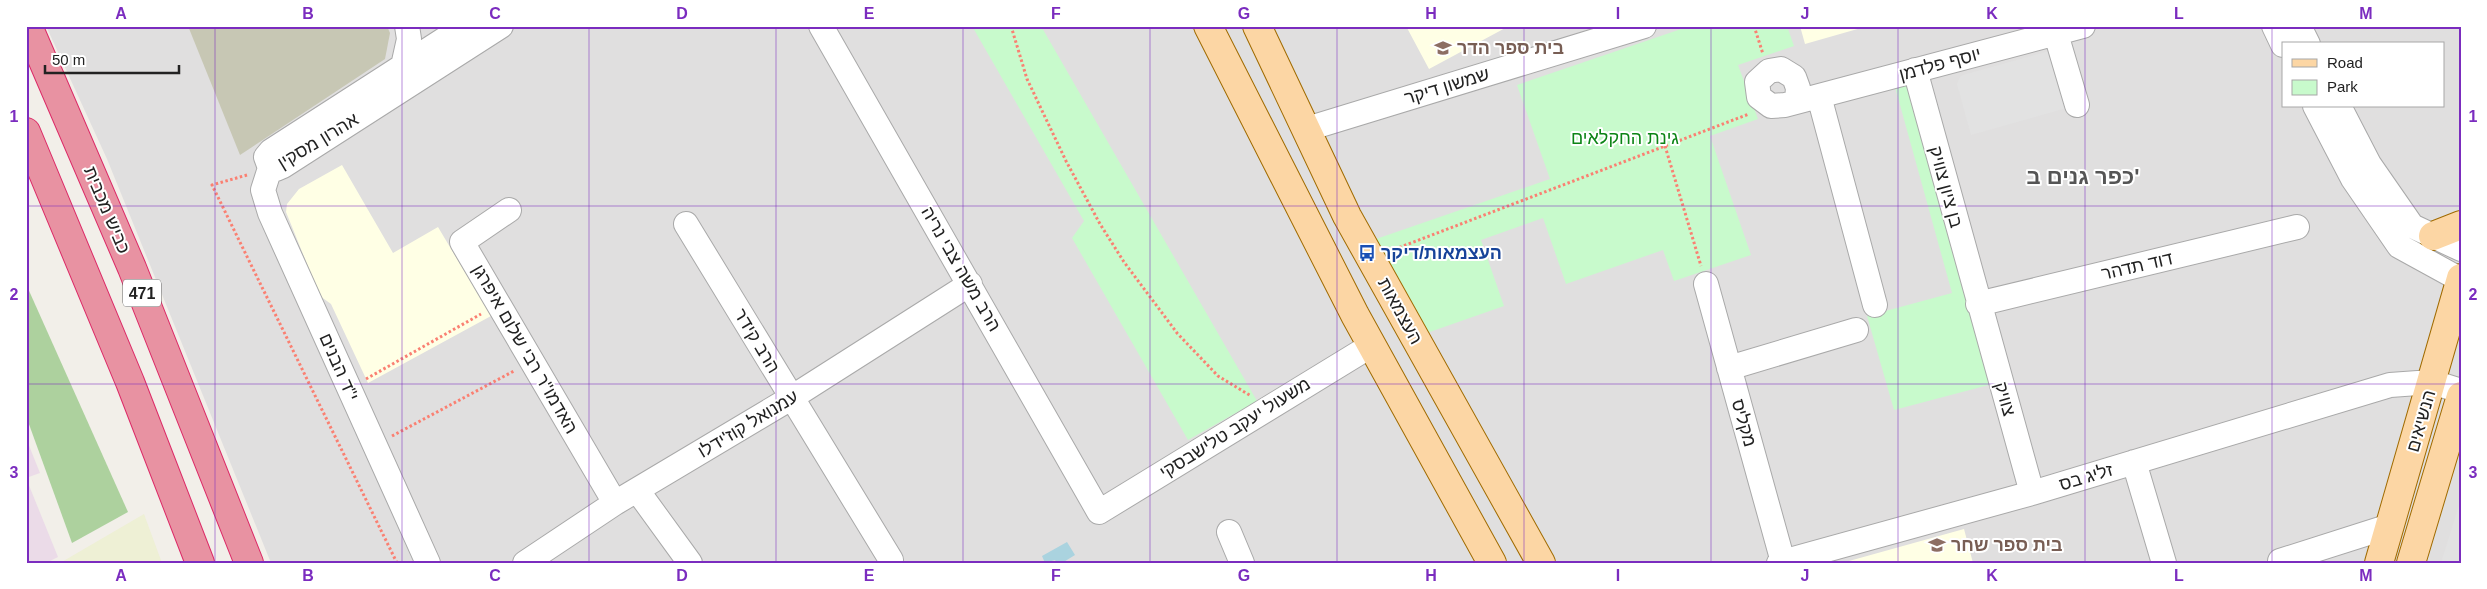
<svg xmlns="http://www.w3.org/2000/svg" width="2487" height="589" viewBox="0 0 2487 589" font-family="Helvetica,'Noto Sans Hebrew',sans-serif">
<style>
.residential{fill:#e0dfdf;fill-rule:evenodd}
.industrial{fill:#ebdbe8}
.education{fill:#ffffe5}
.construction{fill:#c7c7b4}
.farmland{fill:#eef0d5}
.forest{fill:#add19e}
.park{fill:#c8facc}
.parking{fill:#e2e2e2}
.water{fill:#aad3df}
.lines{fill:none;stroke-linecap:round;stroke-linejoin:round}
.minor-casing{stroke:#a9a9a9;stroke-width:26}
.major-casing{stroke:#a06b00;stroke-width:30}
.highway-casing{stroke:#dc2a67;stroke-width:30}
.path{stroke:#fa8072;stroke-width:3;stroke-dasharray:2.5 2.5;stroke-linecap:butt}
.minor{stroke:#fff;stroke-width:24}
.major{stroke:#fcd6a4;stroke-width:28}
.highway{stroke:#e892a2;stroke-width:28}
.grid{fill:none;stroke:#7b2cbf;stroke-width:1;stroke-opacity:0.55}
.labels{text-anchor:middle;dominant-baseline:central;stroke-width:4;stroke-linejoin:round;paint-order:stroke}
.shield{fill:#fff;stroke:#646464;stroke-width:1}
.shield-label{font-size:16px;font-weight:bold;fill:#222}
.education-label{font-size:18px;font-weight:bold;fill:#785e54;stroke:#fff;text-anchor:start}
.street-label{font-size:18px;fill:#222;stroke:#fff}
.park-label{font-size:18px;fill:#0c8416;stroke:#fff}
.transit-label{font-size:18px;font-weight:bold;fill:#164399;stroke:#fff;text-anchor:start}
.district-label{font-size:22px;font-weight:bold;fill:#555;stroke:#fff}
.neatline{fill:none;stroke:#7b2cbf;stroke-width:2}
.grid-label{font-size:16px;text-anchor:middle;font-weight:bold;fill:#7b2cbf}
</style>
<rect width="100%" height="100%" fill="#f2efe9"/>
<path class="residential" d="M 46,26 L 2461,26 L 2461,563 L 271,563 L 107,159 ZM 2283,44 L 2443,44 L 2443,106 L 2283,106 Z"/>
<path class="industrial" d="M 26,438 L 40,473 L 26,478 L 58,557 L 46,563 L 26,563 Z"/>
<path class="education" d="M 1406,26 L 1509,26 L 1429,69 Z
M 1800,26 L 1868,26 L 1805,44 Z
M 342,165 L 393,253 L 438,227 L 491,316 L 368,383 L 331,304 L 320,296 L 286,212 L 287,204 L 299,189 Z
M 1964,529 L 1973,563 L 1850,563 L 1849,561 Z"/>
<path class="construction" d="M 188,26 L 387,26 L 390,33 L 385,59 L 240,155 Z"/>
<path class="farmland" d="M 144,514 L 162,563 L 60,563 Z"/>
<path class="forest" d="M 26,284 L 128,512 L 72,543 L 26,416 Z"/>
<path class="park" d="M 972,26 L 1041,26 L 1257,401 L 1188,440 L 1072,238 L 1084,221 Z
M 1690,26 L 1787,26 L 1794,46 L 1738,65 L 1758,119 L 1710,136 L 1751,255 L 1674,281 L 1663,250 L 1566,284 L 1543,218 L 1481,240 L 1504,306 L 1424,334 L 1376,239 L 1550,179 L 1517,85 Z
M 1915,70 L 2000,382 L 1894,410 L 1867,316 L 1952,293 L 1892,76 Z"/>
<path class="parking" d="M 2060,48 L 2077,105 L 1971,135 L 1957,84 L 1960,77 L 1963,75 Z
M 2461,499 L 2461,563 L 2441,563 Z"/>
<path class="water" d="M 1067,542 L 1075,555 L 1062,563 L 1057,563 L 1055,560 L 1045,563 L 1042,556 Z"/>
<g class="lines">
<g class="minor-casing">
<path id="minor" d="M 465,26 L 271,151 L 266,157 L 270,168 L 276,169 L 283,166 L 501,26
M 821,26 L 1099,512 L 1372,345
M 2274,26 L 2283,45
M 2299,26 L 2308,44
M 2056,34 L 2077,105
M 403,66 L 409,39 L 407,26
M 1915,70 L 2032,493
M 1819,96 L 1875,305
M 1797,100 L 1798,88 L 1794,77 L 1781,69 L 1769,71 L 1757,82 L 1759,97 L 1771,106 L 1785,105 L 2083,26
M 2315,106 L 2353,179 L 2399,246 L 2461,280
M 2339,106 L 2369,164 L 2412,226 L 2461,249
M 1307,129 L 1644,26
M 270,168 L 263,190 L 270,213 L 428,563
M 509,210 L 462,242 L 615,503
M 686,224 L 891,560
M 1706,284 L 1783,562
M 1978,304 L 2297,227
M 1729,368 L 1856,330
M 2134,462 L 2164,563
M 637,490 L 690,563
M 1229,532 L 1242,563
M 2280,561 L 2390,526
M 525,563 L 615,503 L 791,398 L 970,284
M 1779,563 L 2032,493 L 2390,385 L 2432,382 L 2461,391"/>
</g>
<g class="major-casing">
<path id="major" d="M 1208,26 L 1355,315 L 1492,563
M 1257,26 L 1347,216 L 1541,563
M 2433,236 L 2461,225
M 2379,563 L 2461,278
M 2411,563 L 2461,396"/>
</g>
<g class="highway-casing">
<path id="highway" d="M 28,26 L 132,268 L 249,563
M 26,132 L 130,382 L 200,563"/>
</g>
<path class="path" d="M 1011,26 L 1027,79 L 1066,161 L 1100,224 L 1124,262 L 1177,333 L 1218,376 L 1251,396
M 1754,26 L 1763,54
M 1665,146 L 1701,266
M 247,175 L 212,185 L 397,563
M 1390,251 L 1749,114
M 366,379 L 481,314
M 392,436 L 514,371"/>
<use href="#minor" class="minor"/>
<use href="#major" class="major"/>
<use href="#highway" class="highway"/>
</g>
<path class="grid" d="M 215,26 L 215,563M 402,26 L 402,563M 589,26 L 589,563M 776,26 L 776,563M 963,26 L 963,563M 1150,26 L 1150,563M 1337,26 L 1337,563M 1524,26 L 1524,563M 1711,26 L 1711,563M 1898,26 L 1898,563M 2085,26 L 2085,563M 2272,26 L 2272,563M 26,206 L 2461,206M 26,384 L 2461,384"/>
<defs>
<g id="school-bare" transform="scale(1.35)"><path d="M0-5L7-2L0 1L-7-2ZM-4 1L0 2.5L4 1V4Q0 6-4 4Z" fill="#8d6e63" stroke="#fff" stroke-width="2.5" paint-order="stroke"/></g>
<g id="bus-bare" transform="scale(1.35)"><path d="M-5-6H5V4H4V6H2V4H-2V6H-4V4H-5ZM-3.5-4V0h7V-4ZM-3.5 1.2v1.5H-2V1.2ZM2 1.2v1.5H3.5V1.2Z" fill="#1a4fb4" stroke="#fff" stroke-width="2.5" paint-order="stroke"/></g>
</defs>
<g fill-rule="evenodd">
<use href="#school-bare" x="1443" y="48"/>
<use href="#bus-bare" x="1367" y="253"/>
<use href="#school-bare" x="1937" y="545"/>
</g>
<g class="labels">
<rect class="shield" x="123" y="279.5" width="38" height="27" rx="4"/>
<g class="shield-label">
<text x="142" y="293">471</text>
</g>
<g class="education-label">
<text x="1457" y="48">בית ספר הדר</text>
<text x="1951" y="545">בית ספר שחר</text>
</g>
<g class="street-label">
<text transform="translate(1940 64) rotate(-15)">יוסף פלדמן</text>
<text transform="translate(1447 86) rotate(-17)">שמשון דיקר</text>
<text transform="translate(318 141) rotate(-31)">אהרון מסקין</text>
<text transform="translate(1946 187) rotate(75)">בן ציון צוויק</text>
<text transform="translate(107 210) rotate(67)">כביש מכבית</text>
<text transform="translate(2137 266) rotate(-13)">דוד תדהר</text>
<text transform="translate(961 269) rotate(60)">הרב משה צבי נריה</text>
<text transform="translate(1400 311) rotate(61)">העצמאות</text>
<text transform="translate(757 341) rotate(59)">הרב קידר</text>
<text transform="translate(525 349) rotate(60)">האדמו"ר רבי שלום איפרגן</text>
<text transform="translate(339 367) rotate(66)">י"ד הבנים</text>
<text transform="translate(2005 399) rotate(74)">צוויק</text>
<text transform="translate(2421 421) rotate(-74)">הנשיאים</text>
<text transform="translate(1744 423) rotate(74)">מקליס</text>
<text transform="translate(748 424) rotate(-31)">עמנואל קוז'ידלו</text>
<text transform="translate(1235 428) rotate(-32)">משעול יעקב טלישבסקי</text>
<text transform="translate(2086 477) rotate(-17)">זליג בס</text>
</g>
<g class="park-label">
<text x="1625" y="138">גינת החקלאים</text>
</g>
<g class="transit-label">
<text x="1381" y="253">העצמאות/דיקר</text>
</g>
<g class="district-label">
<text x="2083" y="176">כפר גנים ב'</text>
</g>
</g>
<rect width="2487" height="589" fill="none" stroke="#ffffff" stroke-width="55"/>
<rect x="2282" y="42" width="162" height="65" fill="#ffffff" stroke="#a7a7a7"/>
<rect x="2292" y="59" width="25" height="8" fill="#fcd6a4" stroke="#a7a7a7"/>
<text x="2327" y="68" font-size="15" fill="#222222">Road</text>
<rect x="2292" y="80" width="25" height="15" fill="#c8facc" stroke="#a7a7a7"/>
<text x="2327" y="92" font-size="15" fill="#222222">Park</text>
<path d="M45 65v8h134v-8" fill="none" stroke="#222222" stroke-width="2.5"/>
<text x="52" y="65" font-size="15" fill="#222222" stroke="#ffffff" stroke-width="4" paint-order="stroke">50 m</text>
<rect x="28" y="28" width="2432" height="534" class="neatline"/>
<g class="grid-label">
<text x="121" y="19">A</text>
<text x="308" y="19">B</text>
<text x="495" y="19">C</text>
<text x="682" y="19">D</text>
<text x="869" y="19">E</text>
<text x="1056" y="19">F</text>
<text x="1244" y="19">G</text>
<text x="1431" y="19">H</text>
<text x="1618" y="19">I</text>
<text x="1805" y="19">J</text>
<text x="1992" y="19">K</text>
<text x="2179" y="19">L</text>
<text x="2366" y="19">M</text>
<text x="14" y="122">1</text>
<text x="2473" y="122">1</text>
<text x="14" y="300">2</text>
<text x="2473" y="300">2</text>
<text x="14" y="478">3</text>
<text x="2473" y="478">3</text>
<text x="121" y="581">A</text>
<text x="308" y="581">B</text>
<text x="495" y="581">C</text>
<text x="682" y="581">D</text>
<text x="869" y="581">E</text>
<text x="1056" y="581">F</text>
<text x="1244" y="581">G</text>
<text x="1431" y="581">H</text>
<text x="1618" y="581">I</text>
<text x="1805" y="581">J</text>
<text x="1992" y="581">K</text>
<text x="2179" y="581">L</text>
<text x="2366" y="581">M</text>
</g>
</svg>
